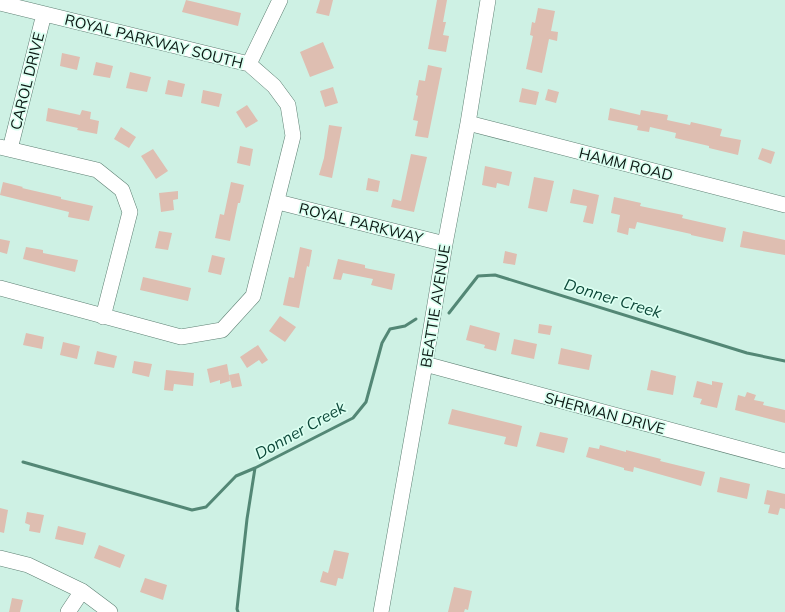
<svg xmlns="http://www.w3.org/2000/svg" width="785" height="612" viewBox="0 0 785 612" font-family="Mulish,sans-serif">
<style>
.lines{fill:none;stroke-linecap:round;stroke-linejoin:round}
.stream{stroke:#538775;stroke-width:3}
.building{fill:#debeb1}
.minor-casing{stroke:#5f8074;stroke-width:16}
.minor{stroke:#fff;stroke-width:15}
.labels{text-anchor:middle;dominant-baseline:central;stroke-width:3.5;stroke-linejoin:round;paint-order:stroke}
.street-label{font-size:15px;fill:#0b1813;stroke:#dbfff1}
.water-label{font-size:16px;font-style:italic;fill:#0c4738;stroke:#dbfff1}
</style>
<rect width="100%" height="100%" fill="#cef1e4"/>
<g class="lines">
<path class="stream" d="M 449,313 L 478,276 L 495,275 L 747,353 L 785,361
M 23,462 L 192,510 L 206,507 L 236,476 L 255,468
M 238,612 L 237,609 L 247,519 L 255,468 L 353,418 L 366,402 L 382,343 L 390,329 L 405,326 L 416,319"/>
</g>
<path class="building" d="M 186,0 L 241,13 L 238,26 L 182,12 Z
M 320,0 L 333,0 L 329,16 L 316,13 Z
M 437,0 L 447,0 L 443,22 L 446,22 L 443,35 L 449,36 L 446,52 L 428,49 Z
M 538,8 L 555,11 L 551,31 L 558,32 L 557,41 L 549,39 L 542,73 L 526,69 L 533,36 L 530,35 L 532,22 L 535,23 Z
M 323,42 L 334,68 L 310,77 L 300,52 Z
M 62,53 L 80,57 L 77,70 L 60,66 Z
M 96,62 L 113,66 L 110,78 L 93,75 Z
M 428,65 L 442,68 L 428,138 L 415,136 L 418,121 L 413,120 L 418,96 L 416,95 L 419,80 L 425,81 Z
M 130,72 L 151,77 L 147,92 L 126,88 Z
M 168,80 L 185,84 L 182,97 L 165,94 Z
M 333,87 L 338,103 L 325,107 L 320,91 Z
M 522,88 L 539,92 L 536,105 L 519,102 Z
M 548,89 L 559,92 L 556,103 L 545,100 Z
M 203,90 L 222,94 L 219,107 L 201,103 Z
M 247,105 L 258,121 L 246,128 L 236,112 Z
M 48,108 L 80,115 L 82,110 L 91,112 L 90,119 L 99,121 L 97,134 L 77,130 L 78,128 L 46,121 Z
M 610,108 L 640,115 L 641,110 L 668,115 L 667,120 L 690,125 L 691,122 L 722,129 L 720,136 L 741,140 L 738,155 L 709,148 L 709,146 L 675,138 L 676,133 L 650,127 L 649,132 L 637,130 L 638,126 L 608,120 Z
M 329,125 L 342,127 L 332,178 L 319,175 L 324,158 Z
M 121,127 L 136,137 L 129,148 L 114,139 Z
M 240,146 L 253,149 L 250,166 L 237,163 Z
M 762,148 L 775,152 L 771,164 L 758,159 Z
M 153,149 L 168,171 L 156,179 L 141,156 Z
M 411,154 L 427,157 L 414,212 L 391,207 L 393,199 L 401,201 Z
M 485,166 L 512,172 L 509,186 L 497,183 L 496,188 L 482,185 Z
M 534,177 L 554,181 L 547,212 L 528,208 Z
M 368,178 L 380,181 L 378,192 L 366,190 Z
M 3,182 L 23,187 L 22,188 L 61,197 L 61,199 L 93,206 L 89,221 L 68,217 L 69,212 L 0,195 Z
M 231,182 L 244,185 L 240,203 L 238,203 L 230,241 L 215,238 L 220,214 L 224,215 Z
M 573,189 L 599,195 L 593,224 L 583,222 L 587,206 L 570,203 Z
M 178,191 L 178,199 L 173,200 L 174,210 L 161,212 L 159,193 Z
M 614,197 L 641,203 L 640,206 L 683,215 L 682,218 L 726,228 L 723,242 L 691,235 L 691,234 L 637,222 L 635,229 L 629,228 L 628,235 L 617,232 L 620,215 L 611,213 Z
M 159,231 L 172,233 L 168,250 L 155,248 Z
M 743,231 L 785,240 L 785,255 L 740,247 Z
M 0,239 L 10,241 L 7,254 L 0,252 Z
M 26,247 L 43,250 L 43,253 L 78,260 L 75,272 L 23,259 Z
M 300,247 L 312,250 L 309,267 L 307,266 L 299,308 L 283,305 L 289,277 L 294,278 Z
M 505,251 L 517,254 L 515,265 L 503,263 Z
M 212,255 L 225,258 L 221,275 L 208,272 Z
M 338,259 L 365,265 L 365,268 L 395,274 L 392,290 L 371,285 L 373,279 L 343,273 L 341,280 L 333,279 Z
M 143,277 L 191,288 L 188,301 L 140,290 Z
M 280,316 L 296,327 L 285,342 L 269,331 Z
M 539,324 L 552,326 L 550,335 L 538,333 Z
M 470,325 L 500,333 L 496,351 L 484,348 L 485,345 L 466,340 Z
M 26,333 L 44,337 L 42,349 L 23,345 Z
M 514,339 L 537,344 L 534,359 L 511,354 Z
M 63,342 L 80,346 L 77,359 L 60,355 Z
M 258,345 L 268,360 L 262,364 L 259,360 L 247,368 L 240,357 Z
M 561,348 L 592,355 L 589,370 L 558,364 Z
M 97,351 L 117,356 L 114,368 L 94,364 Z
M 134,361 L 152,364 L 149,377 L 132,373 Z
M 227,364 L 230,381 L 220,384 L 220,380 L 210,383 L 207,369 Z
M 166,370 L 194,373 L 193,386 L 174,384 L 173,391 L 164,390 Z
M 651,370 L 676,376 L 673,395 L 647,390 Z
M 239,373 L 242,386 L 232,388 L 229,375 Z
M 697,381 L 712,385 L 712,381 L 723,383 L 717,408 L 700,404 L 702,399 L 693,397 Z
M 747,392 L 756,395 L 754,400 L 764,402 L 763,405 L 785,410 L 785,423 L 735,410 L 738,395 L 745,397 Z
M 452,409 L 522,426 L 517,447 L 504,444 L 506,437 L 448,424 Z
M 540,432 L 568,438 L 564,453 L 536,446 Z
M 600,445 L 626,452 L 626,450 L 661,459 L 660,461 L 705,472 L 701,486 L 634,467 L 633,472 L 624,470 L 624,468 L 586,457 L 589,447 L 599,449 Z
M 720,477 L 750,484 L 747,499 L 717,492 Z
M 767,490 L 785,494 L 785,509 L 780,508 L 778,515 L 768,513 L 770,505 L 764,504 Z
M 0,508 L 8,510 L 4,533 L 0,532 Z
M 27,512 L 44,515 L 40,533 L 29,531 L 30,525 L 25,523 Z
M 58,526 L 86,533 L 83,545 L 55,539 Z
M 99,545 L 125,555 L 120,568 L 94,558 Z
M 334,550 L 349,553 L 343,579 L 338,578 L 336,586 L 320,582 L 323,571 L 328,573 Z
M 145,578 L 167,585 L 163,600 L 140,592 Z
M 454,587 L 472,591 L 468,610 L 465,609 L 464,612 L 448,612 Z
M 12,598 L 23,600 L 20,612 L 9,612 Z"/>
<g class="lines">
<g class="minor-casing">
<path id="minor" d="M 0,3 L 249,64 L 274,86 L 288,105 L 293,136 L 253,296 L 222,330 L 181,337 L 0,288
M 249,64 L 280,0
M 468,123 L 785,205
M 0,147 L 97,170 L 122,190 L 130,212 L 103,317
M 10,149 L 44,14
M 278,202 L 445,244
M 425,364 L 785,461
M 0,558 L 28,565 L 82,591 L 110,612
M 68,612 L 82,591
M 381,612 L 425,364 L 445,244 L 468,123 L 488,0"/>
</g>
<use href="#minor" class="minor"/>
</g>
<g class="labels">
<g class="street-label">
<text transform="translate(154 41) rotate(14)">ROYAL PARKWAY SOUTH</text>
<text transform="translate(27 81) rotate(-76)">CAROL DRIVE</text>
<text transform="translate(626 164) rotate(14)">HAMM ROAD</text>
<text transform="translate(361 223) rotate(14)">ROYAL PARKWAY</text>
<text transform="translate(435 306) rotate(-81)">BEATTIE AVENUE</text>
<text transform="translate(605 413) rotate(15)">SHERMAN DRIVE</text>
</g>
<g class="water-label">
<text transform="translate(613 298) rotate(17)">Donner Creek</text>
<text transform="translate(300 430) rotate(-29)">Donner Creek</text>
</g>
</g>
</svg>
